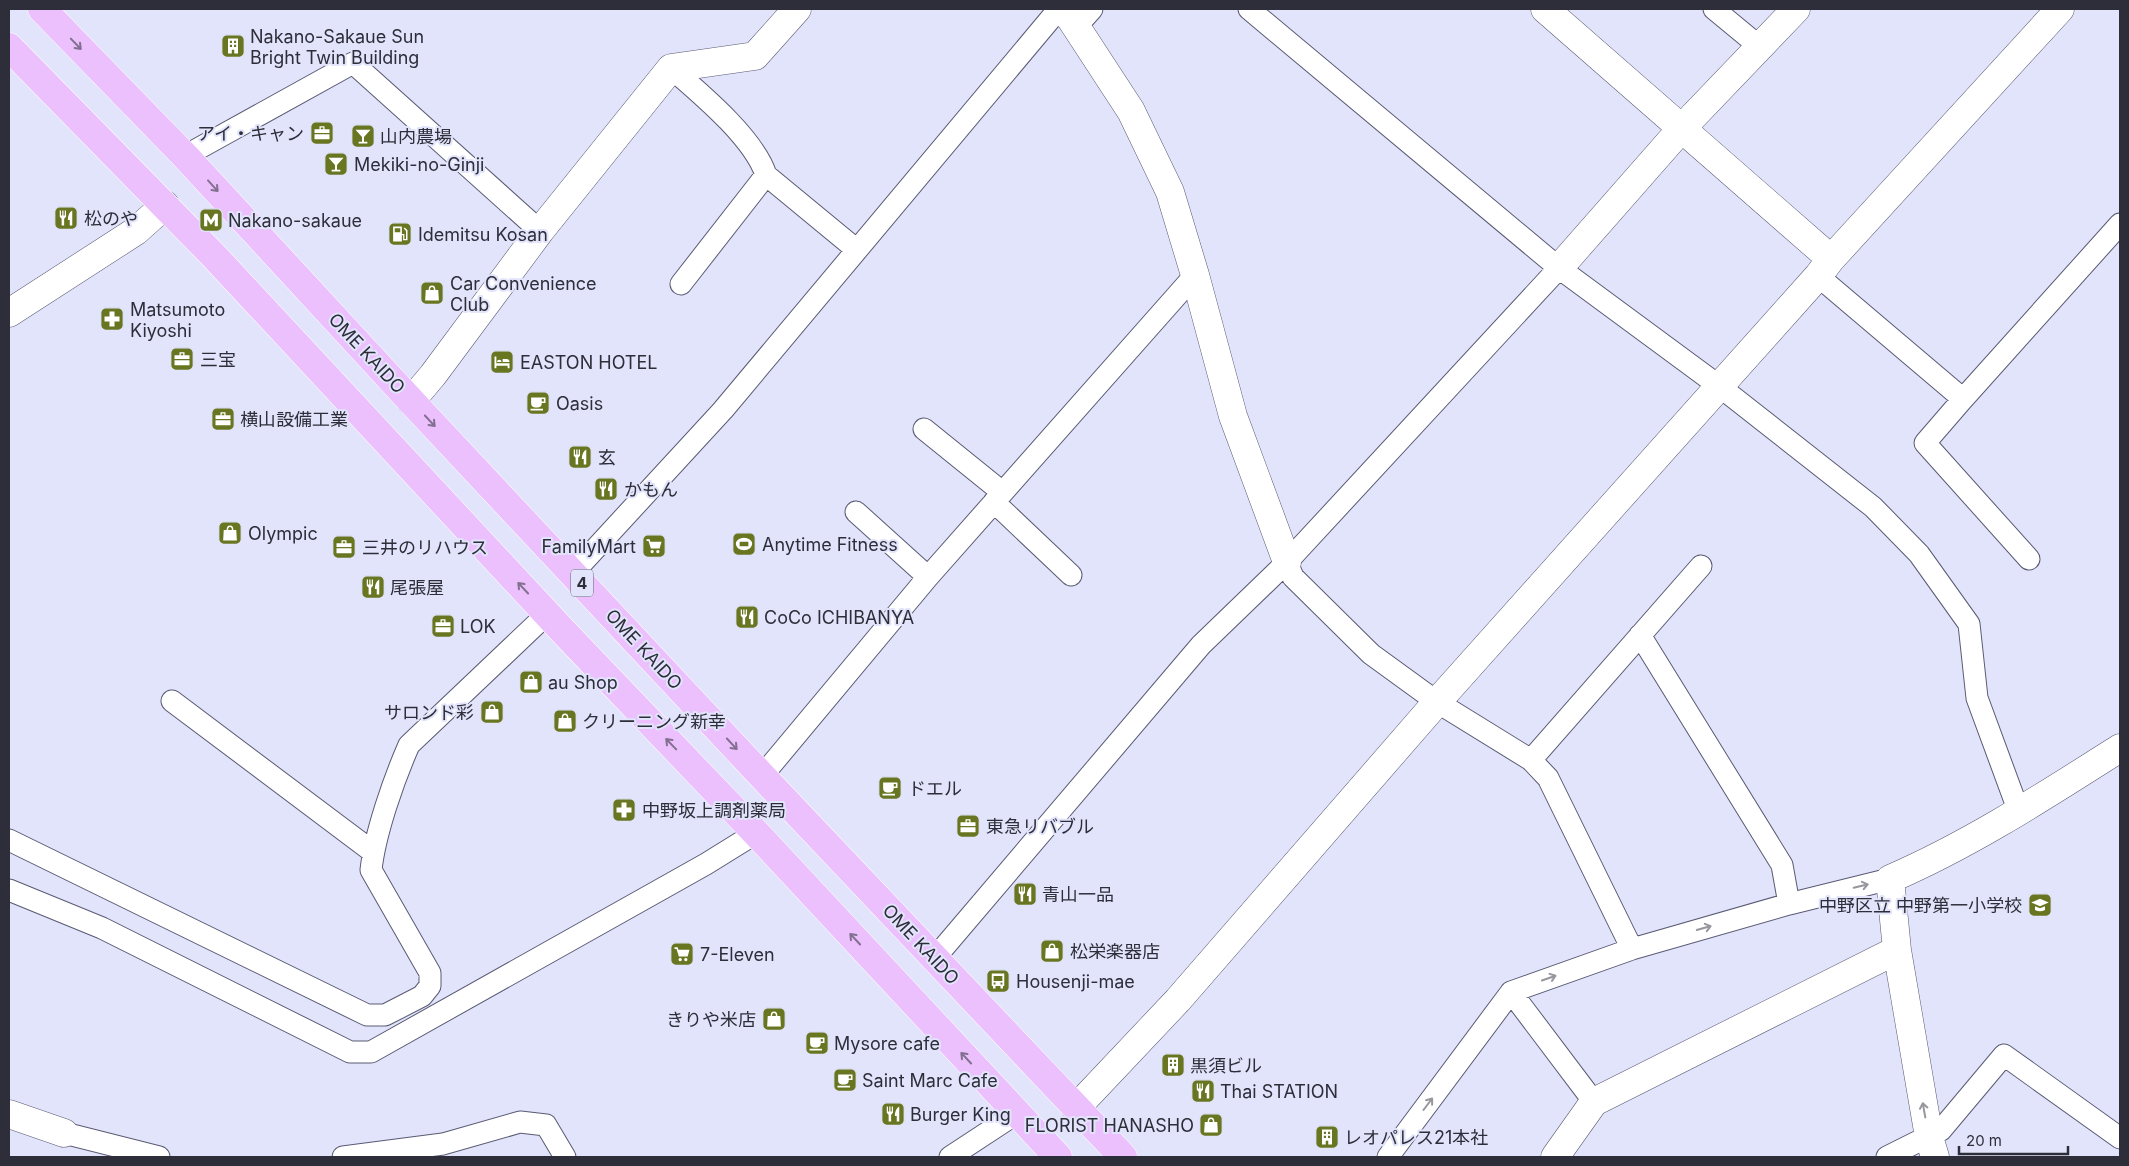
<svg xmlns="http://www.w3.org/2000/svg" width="2129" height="1166" viewBox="0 0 2129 1166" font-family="Inter,'Noto Sans JP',sans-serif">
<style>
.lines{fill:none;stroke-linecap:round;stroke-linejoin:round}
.service-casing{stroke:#595a73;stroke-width:23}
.minor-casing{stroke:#595a73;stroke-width:29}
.primary-casing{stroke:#fff;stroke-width:29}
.service{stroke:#fff;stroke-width:21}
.minor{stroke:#fff;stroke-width:28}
.primary{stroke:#ebc0fd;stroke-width:28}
.oneway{stroke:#827091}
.oneway2{stroke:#96969c}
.labels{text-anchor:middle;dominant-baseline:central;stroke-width:4;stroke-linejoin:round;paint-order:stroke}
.shield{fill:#e2e4fb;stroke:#636573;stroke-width:1}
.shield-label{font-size:16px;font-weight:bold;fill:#2d2e39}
.poi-label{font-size:18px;fill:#2d2e39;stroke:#e2e4fb;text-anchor:start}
.street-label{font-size:18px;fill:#2d2e39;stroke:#e2e4fb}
</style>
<rect width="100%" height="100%" fill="#e2e4fb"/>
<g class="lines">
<g class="service-casing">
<path id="service" d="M 1249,9 L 1559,268 L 1719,386 L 1873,507 L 1919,554 L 1969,624 L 1977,698 L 2019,812
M 1714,9 L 1760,47
M 671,68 C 701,94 754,138 766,175 L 857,250
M 185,156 L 353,63 L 540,231
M 1818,276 L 1963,399 L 2120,224
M 681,284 L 766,175
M 1963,399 L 1925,443 L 2029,559
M 924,429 L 1002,492
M 994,502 L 1071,575
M 856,512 L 928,577
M 1287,562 L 1293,577 L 1371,654 L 1437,702 L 1531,760 L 1548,778 L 1632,949
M 573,573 L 723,410 L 1052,17 L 1067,13 L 1084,18 L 1092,9
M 1640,635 L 1782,865 L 1789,904
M 172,701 L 373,852
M 1531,760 L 1701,566
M 762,776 L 928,577 L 1195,275
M 9,840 L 367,1015 L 385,1015 L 422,996 L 430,986 L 430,973 L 371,870 C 375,833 394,779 409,745 L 547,614
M 9,890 L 102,928 L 350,1052 L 371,1052 L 706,864 L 756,833
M 934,959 L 1201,645 L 1287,562 L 1559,268
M 1511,992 L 1594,1102
M 64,1133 L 159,1157
M 343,1157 L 443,1144 L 520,1122 L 546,1125 L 565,1157
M 950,1157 L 1017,1113
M 1388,1157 L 1511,992 L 1632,949 L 1789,904 L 1890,879
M 1887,1157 L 1941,1130 L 2004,1055 L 2120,1138"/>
</g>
<g class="minor-casing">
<path id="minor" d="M 1061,9 L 1067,13 L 1131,111 L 1170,192 L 1195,275 L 1233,416 L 1287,562
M 1545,9 L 1831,259
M 1559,268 L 1682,128 L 1796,9
M 9,313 L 136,231 L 165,205
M 411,401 L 433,375 L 540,231 L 671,68 L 755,56 L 797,9
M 1076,1108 L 1178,1000 L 1437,702 L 1818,276 L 1831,259 L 2060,9
M 9,1114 L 64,1133
M 1555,1157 L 1594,1102 L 1897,950
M 1935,1157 L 1929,1137 L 1897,950 L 1890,879 C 1971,844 2046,795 2120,748"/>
</g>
<g class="primary-casing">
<path id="primary" d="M 42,9 L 185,156 L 411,401 L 762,776 L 1123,1157
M 9,47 L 213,255 L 561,629 L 756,833 L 1058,1157"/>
</g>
<use href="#service" class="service"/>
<use href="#minor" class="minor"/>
<use href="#primary" class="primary"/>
</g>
<defs><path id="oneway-shaft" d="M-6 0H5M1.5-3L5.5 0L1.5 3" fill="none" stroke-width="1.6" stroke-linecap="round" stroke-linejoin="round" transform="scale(1.25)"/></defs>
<g class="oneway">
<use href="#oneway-shaft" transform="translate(76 44) rotate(46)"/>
<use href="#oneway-shaft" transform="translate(213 186) rotate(48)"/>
<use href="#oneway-shaft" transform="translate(430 421) rotate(47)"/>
<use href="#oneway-shaft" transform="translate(523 588) rotate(-133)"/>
<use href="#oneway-shaft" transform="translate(671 744) rotate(-134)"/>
<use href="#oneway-shaft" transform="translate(732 744) rotate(47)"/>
<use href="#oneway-shaft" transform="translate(855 939) rotate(-133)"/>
<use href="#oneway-shaft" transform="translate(966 1058) rotate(-133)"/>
</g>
<g class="oneway2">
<use href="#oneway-shaft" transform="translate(1861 886) rotate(-14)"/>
<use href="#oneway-shaft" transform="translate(1704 928) rotate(-16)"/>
<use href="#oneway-shaft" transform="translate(1549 978) rotate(-19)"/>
<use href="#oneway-shaft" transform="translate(1428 1104) rotate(-53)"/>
<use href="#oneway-shaft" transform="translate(1924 1110) rotate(-100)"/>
</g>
<defs>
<g id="building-square" transform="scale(1.25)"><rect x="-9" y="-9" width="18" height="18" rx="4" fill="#687622" stroke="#e2e4fb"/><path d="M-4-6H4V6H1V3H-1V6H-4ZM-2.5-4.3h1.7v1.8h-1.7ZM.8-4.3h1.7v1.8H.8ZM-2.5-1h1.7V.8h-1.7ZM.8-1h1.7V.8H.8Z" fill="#fff"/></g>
<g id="office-square" transform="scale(1.25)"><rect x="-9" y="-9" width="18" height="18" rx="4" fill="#687622" stroke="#e2e4fb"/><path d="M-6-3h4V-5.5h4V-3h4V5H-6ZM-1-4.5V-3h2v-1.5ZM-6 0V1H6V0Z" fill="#fff"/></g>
<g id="bar-square" transform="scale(1.25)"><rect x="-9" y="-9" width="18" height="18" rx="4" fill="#687622" stroke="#e2e4fb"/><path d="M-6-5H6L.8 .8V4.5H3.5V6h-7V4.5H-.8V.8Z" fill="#fff"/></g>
<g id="restaurant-square" transform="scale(1.25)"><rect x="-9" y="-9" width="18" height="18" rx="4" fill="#687622" stroke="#e2e4fb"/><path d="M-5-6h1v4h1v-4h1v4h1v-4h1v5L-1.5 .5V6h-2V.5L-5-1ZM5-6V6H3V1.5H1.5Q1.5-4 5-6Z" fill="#fff"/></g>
<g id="metro-square" transform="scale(1.25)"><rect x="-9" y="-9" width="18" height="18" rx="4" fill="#687622" stroke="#e2e4fb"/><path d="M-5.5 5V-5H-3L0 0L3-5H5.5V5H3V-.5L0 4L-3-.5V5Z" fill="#fff"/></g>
<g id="fuel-square" transform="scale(1.25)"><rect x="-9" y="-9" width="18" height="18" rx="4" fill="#687622" stroke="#e2e4fb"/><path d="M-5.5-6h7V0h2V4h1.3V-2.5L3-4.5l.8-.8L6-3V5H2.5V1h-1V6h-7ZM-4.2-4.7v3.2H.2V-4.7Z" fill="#fff"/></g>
<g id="shop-square" transform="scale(1.25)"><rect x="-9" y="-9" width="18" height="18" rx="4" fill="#687622" stroke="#e2e4fb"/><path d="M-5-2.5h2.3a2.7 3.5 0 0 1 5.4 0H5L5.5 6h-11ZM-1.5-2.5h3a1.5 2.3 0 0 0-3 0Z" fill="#fff"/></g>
<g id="pharmacy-square" transform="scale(1.25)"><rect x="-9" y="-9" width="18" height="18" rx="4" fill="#687622" stroke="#e2e4fb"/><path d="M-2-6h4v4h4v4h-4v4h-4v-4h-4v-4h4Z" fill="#fff"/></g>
<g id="hotel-square" transform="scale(1.25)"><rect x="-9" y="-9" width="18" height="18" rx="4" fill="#687622" stroke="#e2e4fb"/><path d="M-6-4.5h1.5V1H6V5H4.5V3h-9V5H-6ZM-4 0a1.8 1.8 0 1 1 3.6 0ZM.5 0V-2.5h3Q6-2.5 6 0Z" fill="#fff"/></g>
<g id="cafe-square" transform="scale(1.25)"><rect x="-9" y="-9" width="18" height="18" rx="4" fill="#687622" stroke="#e2e4fb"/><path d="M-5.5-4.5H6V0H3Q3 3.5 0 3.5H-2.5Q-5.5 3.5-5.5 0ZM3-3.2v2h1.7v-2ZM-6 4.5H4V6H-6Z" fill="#fff"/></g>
<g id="stadium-square" transform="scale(1.25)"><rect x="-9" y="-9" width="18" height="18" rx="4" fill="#687622" stroke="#e2e4fb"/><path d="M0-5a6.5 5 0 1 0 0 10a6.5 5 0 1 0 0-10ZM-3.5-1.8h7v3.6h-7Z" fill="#fff"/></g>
<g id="supermarket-square" transform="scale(1.25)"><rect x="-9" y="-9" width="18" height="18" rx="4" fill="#687622" stroke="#e2e4fb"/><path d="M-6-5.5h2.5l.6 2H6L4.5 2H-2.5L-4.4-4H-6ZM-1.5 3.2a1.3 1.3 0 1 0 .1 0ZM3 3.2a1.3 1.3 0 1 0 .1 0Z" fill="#fff"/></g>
<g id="school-square" transform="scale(1.25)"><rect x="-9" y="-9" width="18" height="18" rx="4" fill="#687622" stroke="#e2e4fb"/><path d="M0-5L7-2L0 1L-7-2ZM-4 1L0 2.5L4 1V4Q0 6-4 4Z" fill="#fff"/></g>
<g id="bus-square" transform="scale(1.25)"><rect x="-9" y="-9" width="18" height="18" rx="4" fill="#687622" stroke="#e2e4fb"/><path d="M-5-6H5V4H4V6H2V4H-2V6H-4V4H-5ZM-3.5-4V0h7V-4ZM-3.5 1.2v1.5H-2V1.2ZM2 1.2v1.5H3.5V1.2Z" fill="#fff"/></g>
</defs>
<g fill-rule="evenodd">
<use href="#building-square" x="233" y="46"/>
<use href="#office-square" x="322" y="133"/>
<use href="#bar-square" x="363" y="136"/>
<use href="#bar-square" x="336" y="164"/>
<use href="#restaurant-square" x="66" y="218"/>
<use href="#metro-square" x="211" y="220"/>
<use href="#fuel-square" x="400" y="234"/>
<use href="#shop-square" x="432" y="293"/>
<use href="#pharmacy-square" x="112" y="319"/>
<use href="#office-square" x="182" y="359"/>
<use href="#hotel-square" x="502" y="362"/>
<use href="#cafe-square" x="538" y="403"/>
<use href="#office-square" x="223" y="419"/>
<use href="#restaurant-square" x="580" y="457"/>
<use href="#restaurant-square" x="606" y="489"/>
<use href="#shop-square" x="230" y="533"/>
<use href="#stadium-square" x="744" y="544"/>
<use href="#supermarket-square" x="654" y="546"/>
<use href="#office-square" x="344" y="547"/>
<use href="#restaurant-square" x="373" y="587"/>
<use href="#restaurant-square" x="747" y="617"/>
<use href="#office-square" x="443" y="626"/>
<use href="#shop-square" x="531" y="682"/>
<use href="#shop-square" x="492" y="712"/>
<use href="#shop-square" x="565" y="721"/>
<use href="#cafe-square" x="890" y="788"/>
<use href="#pharmacy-square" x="624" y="810"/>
<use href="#office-square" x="968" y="826"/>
<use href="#restaurant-square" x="1025" y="894"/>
<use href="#school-square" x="2040" y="905"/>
<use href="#shop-square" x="1052" y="951"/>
<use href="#supermarket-square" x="682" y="954"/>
<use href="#bus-square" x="998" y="981"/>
<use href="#shop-square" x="774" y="1019"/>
<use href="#cafe-square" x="817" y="1043"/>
<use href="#building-square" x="1173" y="1065"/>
<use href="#cafe-square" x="845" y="1080"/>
<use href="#restaurant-square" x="1203" y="1091"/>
<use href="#restaurant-square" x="893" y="1114"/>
<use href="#shop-square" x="1211" y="1125"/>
<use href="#building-square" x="1327" y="1137"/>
</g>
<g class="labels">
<rect class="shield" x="571" y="569.5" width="22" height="27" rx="4"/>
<g class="shield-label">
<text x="582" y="583">4</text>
</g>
<g class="poi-label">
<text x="250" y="36">Nakano-Sakaue Sun<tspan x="250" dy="21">Bright Twin Building</tspan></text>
<text x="304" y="133" text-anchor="end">アイ・キャン</text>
<text x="380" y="136">山内農場</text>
<text x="354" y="164">Mekiki-no-Ginji</text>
<text x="84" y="218">松のや</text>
<text x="228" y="220">Nakano-sakaue</text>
<text x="418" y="234">Idemitsu Kosan</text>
<text x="450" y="283">Car Convenience<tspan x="450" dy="21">Club</tspan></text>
<text x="130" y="309">Matsumoto<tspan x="130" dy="21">Kiyoshi</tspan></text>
<text x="200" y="359">三宝</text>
<text x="520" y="362">EASTON HOTEL</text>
<text x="556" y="403">Oasis</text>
<text x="240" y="419">横山設備工業</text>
<text x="598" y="457">玄</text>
<text x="624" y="489">かもん</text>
<text x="248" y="533">Olympic</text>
<text x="762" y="544">Anytime Fitness</text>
<text x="636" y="546" text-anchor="end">FamilyMart</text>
<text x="362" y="547">三井のリハウス</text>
<text x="390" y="587">尾張屋</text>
<text x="764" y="617">CoCo ICHIBANYA</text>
<text x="460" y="626">LOK</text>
<text x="548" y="682">au Shop</text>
<text x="474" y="712" text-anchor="end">サロンド彩</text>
<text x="582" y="721">クリーニング新幸</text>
<text x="908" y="788">ドエル</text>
<text x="642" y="810">中野坂上調剤薬局</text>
<text x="986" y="826">東急リバブル</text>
<text x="1042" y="894">青山一品</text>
<text x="2022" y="905" text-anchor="end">中野区立 中野第一小学校</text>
<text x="1070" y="951">松栄楽器店</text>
<text x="700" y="954">7-Eleven</text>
<text x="1016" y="981">Housenji-mae</text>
<text x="756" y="1019" text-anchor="end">きりや米店</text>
<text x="834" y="1043">Mysore cafe</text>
<text x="1190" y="1065">黒須ビル</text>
<text x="862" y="1080">Saint Marc Cafe</text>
<text x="1220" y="1091">Thai STATION</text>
<text x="910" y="1114">Burger King</text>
<text x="1194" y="1125" text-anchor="end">FLORIST HANASHO</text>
<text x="1344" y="1137">レオパレス21本社</text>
</g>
<g class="street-label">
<text transform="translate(367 353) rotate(47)">OME KAIDO</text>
<text transform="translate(644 649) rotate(47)">OME KAIDO</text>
<text transform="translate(921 944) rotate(47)">OME KAIDO</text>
</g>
</g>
<rect width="2129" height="1166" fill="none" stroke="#2d2e39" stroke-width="20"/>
<path d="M1959 1146v8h109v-8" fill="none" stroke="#2d2e39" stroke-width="2.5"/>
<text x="1966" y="1146" font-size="15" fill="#2d2e39" stroke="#e2e4fb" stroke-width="4" paint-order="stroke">20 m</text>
</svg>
